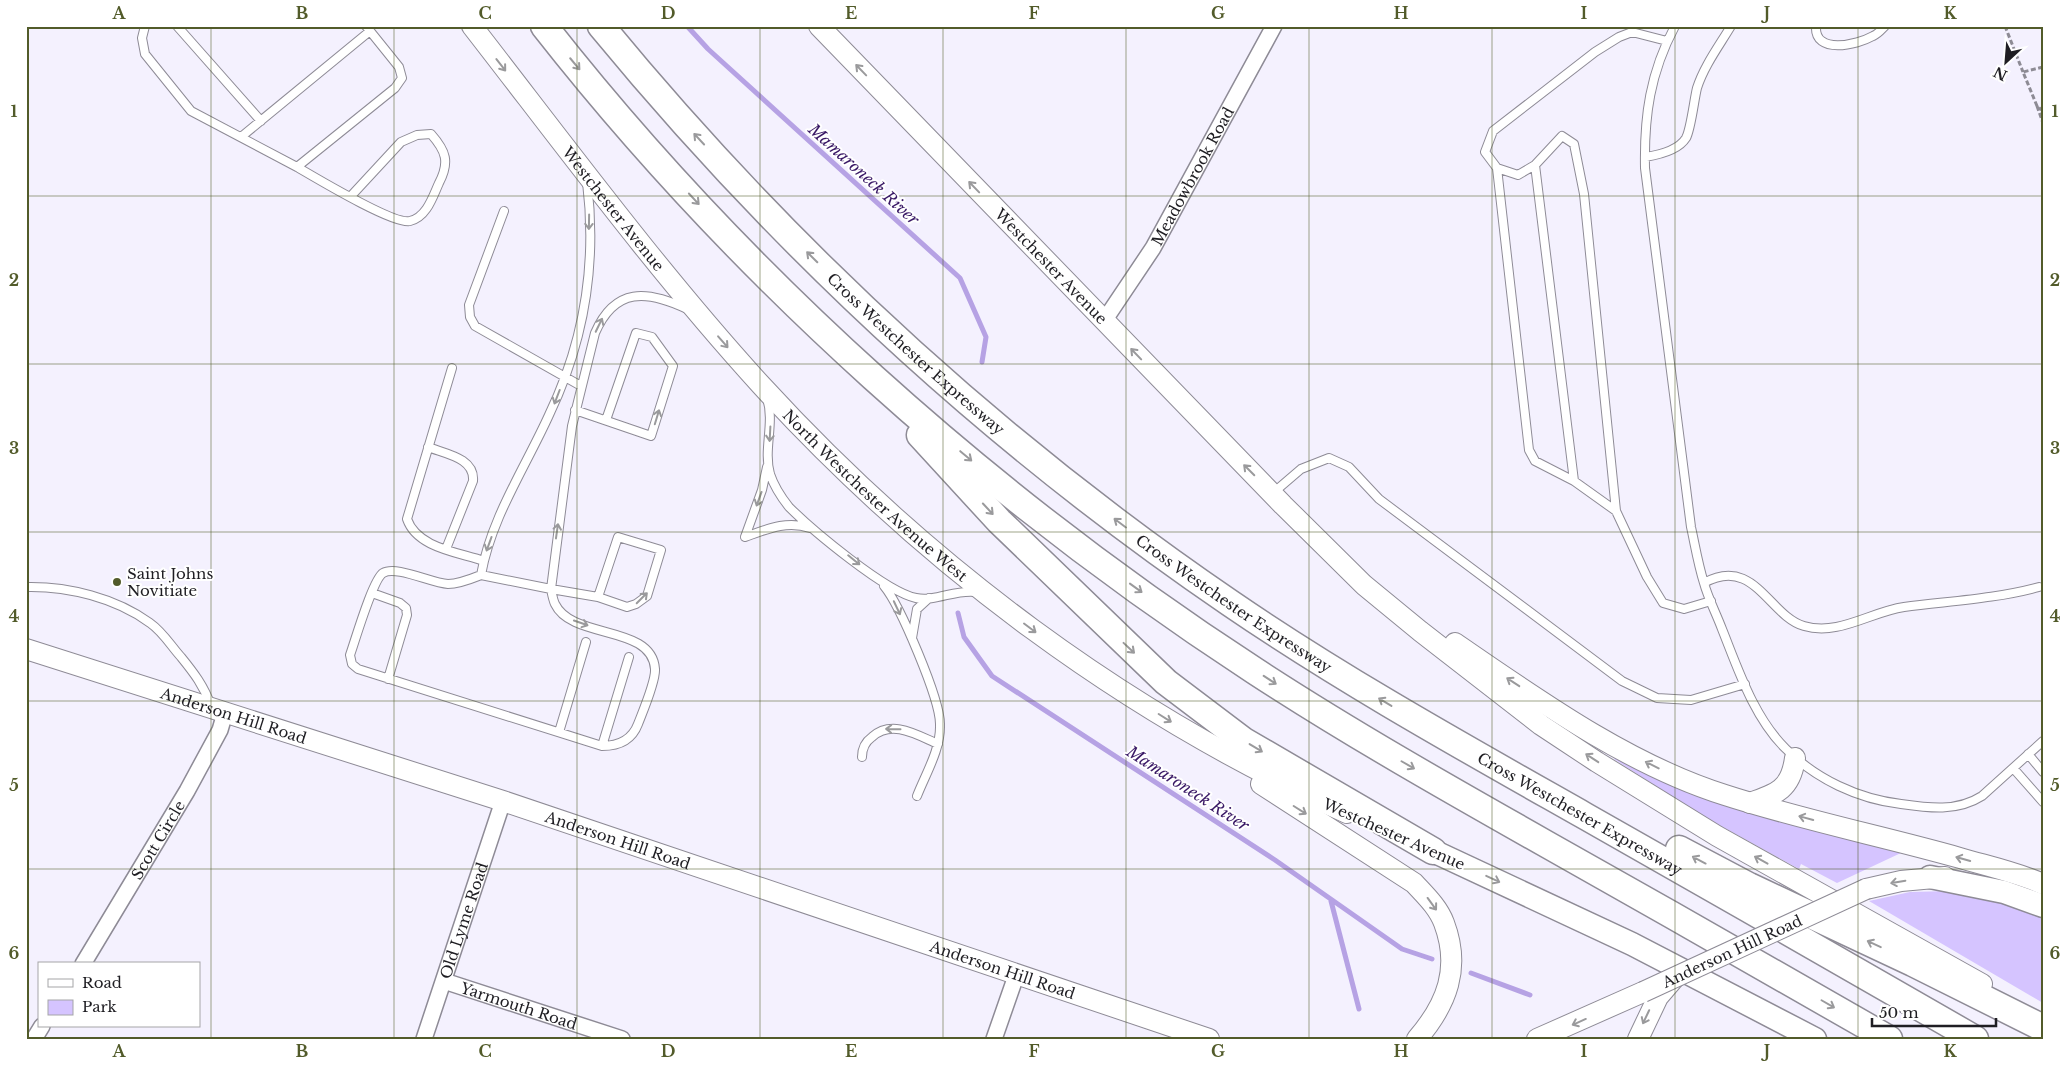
<svg xmlns="http://www.w3.org/2000/svg" width="2069" height="1065" viewBox="0 0 2069 1065" font-family="'Libre Baskerville',serif">
<style>
.green{fill:#d5c4ff}
.lines{fill:none;stroke-linecap:round;stroke-linejoin:round}
.stream{stroke:#b6a2e4;stroke-width:5}
.lane-casing{stroke:#8e8b96;stroke-width:10}
.street-casing{stroke:#8e8b96;stroke-width:18}
.secondary-casing{stroke:#8e8b96;stroke-width:22}
.primary-casing{stroke:#8e8b96;stroke-width:25}
.highway-casing{stroke:#8e8b96;stroke-width:29}
.path{stroke:#8d8b94;stroke-width:3;stroke-dasharray:5 2.5;stroke-linecap:butt}
.lane{stroke:#fff;stroke-width:8}
.street{stroke:#fff;stroke-width:15}
.secondary{stroke:#fff;stroke-width:20}
.primary{stroke:#fff;stroke-width:22}
.highway{stroke:#fff;stroke-width:26}
.secondary-bridge-casing{stroke:#8e8b96;stroke-width:22;stroke-linecap:butt}
.secondary-bridge{stroke:#fff;stroke-width:20}
.oneway{stroke:#9a9a9c}
.grid{fill:none;stroke:#525b2a;stroke-width:1;stroke-opacity:0.55}
.poi-dot{fill:#525b2a;stroke:#fff;stroke-width:2}
.labels{text-anchor:middle;dominant-baseline:central;stroke-width:4;stroke-linejoin:round;paint-order:stroke}
.street-label{font-size:15px;fill:#1f1e23;stroke:#fff}
.poi-label{font-size:15px;fill:#1f1e23;stroke:#fff;text-anchor:start}
.water-label{font-size:16px;font-style:italic;fill:#391865;stroke:#fff}
.neatline{fill:none;stroke:#525b2a;stroke-width:2}
.grid-label{font-size:16px;text-anchor:middle;font-weight:bold;fill:#525b2a}
</style>
<rect width="100%" height="100%" fill="#f4f1fe"/>
<path class="green" d="M 1617,755 L 1903,852 L 1837,883 L 1801,864 L 1799,869 L 1701,815 L 1614,759 Z
M 1950,891 L 2005,899 L 2043,914 L 2043,1003 L 1869,901 L 1910,892 Z"/>
<g class="lines">
<path class="stream" d="M 687,26 L 708,49 L 960,278 L 986,337 L 982,362
M 958,613 L 964,637 L 992,676 L 1275,860 L 1402,949 L 1432,959
M 1331,901 L 1359,1009
M 1471,973 L 1530,995"/>
<g class="lane-casing">
<path id="lane" d="M 145,26 L 142,38 L 145,54 L 191,111 L 297,167 L 395,88 L 402,78 L 399,67 L 366,26
M 177,26 L 261,121
M 1675,26 C 1650,73 1644,116 1645,168 L 1691,527 C 1695,545 1698,564 1704,583 C 1708,598 1716,613 1722,629 C 1738,669 1754,718 1786,749 C 1816,779 1858,799 1901,804 C 1929,808 1957,812 1982,796 L 2043,741
M 1816,26 C 1814,55 1857,45 1873,36 C 1878,34 1882,29 1885,26
M 1667,41 L 1632,32 L 1619,37 L 1595,52 L 1493,131 L 1485,152 L 1497,168 L 1518,175 L 1535,165 L 1562,136 L 1574,144 L 1584,194 L 1616,511 L 1647,577 L 1663,603 L 1684,609 L 1711,601
M 241,137 L 370,31
M 1645,157 C 1658,155 1678,151 1686,138 C 1691,129 1694,100 1697,88 C 1704,66 1719,46 1731,26
M 1535,165 L 1574,481 L 1616,511
M 297,167 C 316,178 394,225 410,221 C 427,217 433,196 439,183 C 450,162 446,151 431,134 L 417,135 L 401,142 L 351,196
M 1497,168 L 1529,450 L 1535,461 L 1574,481
M 587,182 C 597,263 584,342 549,415 C 525,468 491,518 481,575 L 551,589 L 572,426 L 595,333 C 615,287 647,290 687,309
M 504,211 L 469,305 L 470,317 L 475,326 L 581,386
M 452,368 L 407,519 C 417,548 458,552 484,561
M 767,398 C 775,423 763,449 770,474 C 774,486 781,497 789,507 C 812,530 886,592 916,598 C 936,602 955,589 976,592
M 575,410 L 651,436 L 673,366 L 652,337 L 636,333 L 606,420
M 428,447 C 446,454 475,458 473,481 L 446,549
M 1273,493 L 1301,469 L 1329,458 L 1349,467 L 1379,499 L 1622,681 L 1657,698 L 1691,700 L 1745,684
M 745,537 L 762,490 L 767,467
M 745,537 C 767,529 787,520 810,528
M 481,575 C 471,579 459,584 448,584 C 431,583 396,565 383,573 C 373,579 355,641 350,655 L 352,664 L 358,669 L 602,746 C 618,746 632,740 638,724 C 643,711 656,681 655,669 C 652,624 572,640 555,604 C 553,600 552,594 551,589 L 598,597 L 627,607 L 636,604 L 647,596 L 661,550 L 618,537 L 598,597
M 1704,583 C 1754,555 1769,616 1804,626 C 1839,636 1870,612 1904,607 C 1949,601 1995,599 2039,587
M 884,586 C 900,605 940,699 940,724 C 941,749 926,773 917,796
M 26,587 C 68,586 116,598 150,623 C 163,632 171,646 181,657 C 194,673 204,686 211,706
M 372,593 L 400,603 L 406,608 L 407,615 L 388,679
M 912,638 L 917,609 L 929,598
M 559,732 L 586,642
M 602,746 L 629,657
M 2028,754 L 2043,772
M 862,757 C 862,749 865,742 872,737 C 892,719 917,735 938,744
M 2013,768 L 2043,802"/>
</g>
<g class="street-casing">
<g id="street">
<path id="s1" d="M 1104,321 L 1153,248 L 1274,26"/>
<path id="s2" d="M 83,964 L 187,791 L 220,730 L 225,713"/>
<path id="s3" d="M 444,981 L 622,1039"/>
<path d="M 34,1039 L 42,1026"/>
<path id="s4" d="M 424,1039 L 503,801"/>
<path d="M 994,1039 L 1017,973"/>
</g>
</g>
<g class="secondary-casing">
<g id="secondary">
<path id="s5" d="M 472,26 C 566,147 658,272 761,385 C 925,564 1125,714 1347,813"/>
<path id="s6" d="M 819,26 L 1283,505 L 1364,585 L 1420,631 L 1541,725 L 1597,762 L 1717,836 L 1982,984"/>
<path d="M 1455,643 C 1538,700 1629,765 1725,795 C 1802,820 1882,836 1960,858 C 1987,866 2016,872 2043,884"/>
<path id="s7" d="M 26,649 L 503,801 L 1209,1039"/>
<path d="M 1261,784 L 1414,883 C 1425,895 1438,907 1444,923 C 1461,968 1447,1004 1417,1039"/>
<path d="M 1750,803 C 1777,794 1791,789 1795,758"/>
<path d="M 1866,889 L 1901,881 L 1945,877"/>
<path d="M 1537,1039 L 1643,992"/>
<path d="M 1638,1039 L 1658,997 L 1676,976"/>
</g>
</g>
<g class="primary-casing">
<path id="primary" d="M 1433,851 L 1632,944 L 1815,1039
M 1930,877 L 2004,892 L 2043,906"/>
</g>
<g class="highway-casing">
<g id="highway">
<path d="M 544,26 C 740,276 989,498 1255,671 C 1350,733 1449,789 1548,845 C 1662,909 1776,974 1889,1039"/>
<path id="s8" d="M 601,26 C 782,246 994,442 1230,603 C 1344,681 1465,748 1585,816 C 1715,890 1846,964 1975,1039"/>
<path d="M 920,435 L 999,521 L 1166,682 L 1244,741 L 1433,851"/>
<path d="M 1679,849 L 1749,886 L 1913,963 L 2043,1028"/>
</g>
</g>
<path class="path" d="M 2005,26 L 2023,72
M 2043,67 L 2023,72 L 2037,106 L 2043,111
M 2037,106 L 2043,123"/>
<use href="#lane" class="lane"/>
<use href="#street" class="street"/>
<use href="#secondary" class="secondary"/>
<use href="#primary" class="primary"/>
<use href="#highway" class="highway"/>
<g class="secondary-bridge-casing">
<g id="secondary-bridge">
<path id="s9" d="M 1643,992 L 1866,889"/>
</g>
</g>
<use href="#secondary-bridge" class="secondary-bridge"/>
</g>
<defs><path id="oneway-shaft" d="M-6 0H5M1.5-3L5.5 0L1.5 3" fill="none" stroke-width="1.6" stroke-linecap="round" stroke-linejoin="round" transform="scale(1.25)"/></defs>
<g class="oneway">
<use href="#oneway-shaft" transform="translate(575 64) rotate(50)"/>
<use href="#oneway-shaft" transform="translate(501 65) rotate(52)"/>
<use href="#oneway-shaft" transform="translate(861 70) rotate(-134)"/>
<use href="#oneway-shaft" transform="translate(699 139) rotate(-133)"/>
<use href="#oneway-shaft" transform="translate(974 187) rotate(-134)"/>
<use href="#oneway-shaft" transform="translate(694 199) rotate(47)"/>
<use href="#oneway-shaft" transform="translate(589 222) rotate(91)"/>
<use href="#oneway-shaft" transform="translate(812 257) rotate(-135)"/>
<use href="#oneway-shaft" transform="translate(599 325) rotate(-64)"/>
<use href="#oneway-shaft" transform="translate(723 342) rotate(49)"/>
<use href="#oneway-shaft" transform="translate(1136 354) rotate(-134)"/>
<use href="#oneway-shaft" transform="translate(557 397) rotate(111)"/>
<use href="#oneway-shaft" transform="translate(657 417) rotate(-73)"/>
<use href="#oneway-shaft" transform="translate(770 434) rotate(93)"/>
<use href="#oneway-shaft" transform="translate(966 456) rotate(40)"/>
<use href="#oneway-shaft" transform="translate(1249 470) rotate(-135)"/>
<use href="#oneway-shaft" transform="translate(759 499) rotate(110)"/>
<use href="#oneway-shaft" transform="translate(988 509) rotate(47)"/>
<use href="#oneway-shaft" transform="translate(1120 523) rotate(-143)"/>
<use href="#oneway-shaft" transform="translate(557 531) rotate(-82)"/>
<use href="#oneway-shaft" transform="translate(489 544) rotate(110)"/>
<use href="#oneway-shaft" transform="translate(854 560) rotate(39)"/>
<use href="#oneway-shaft" transform="translate(1136 588) rotate(36)"/>
<use href="#oneway-shaft" transform="translate(642 598) rotate(-45)"/>
<use href="#oneway-shaft" transform="translate(897 608) rotate(65)"/>
<use href="#oneway-shaft" transform="translate(581 623) rotate(19)"/>
<use href="#oneway-shaft" transform="translate(1030 628) rotate(37)"/>
<use href="#oneway-shaft" transform="translate(1129 648) rotate(43)"/>
<use href="#oneway-shaft" transform="translate(1270 680) rotate(33)"/>
<use href="#oneway-shaft" transform="translate(1513 682) rotate(-147)"/>
<use href="#oneway-shaft" transform="translate(1385 702) rotate(-149)"/>
<use href="#oneway-shaft" transform="translate(1165 718) rotate(32)"/>
<use href="#oneway-shaft" transform="translate(893 729) rotate(-179)"/>
<use href="#oneway-shaft" transform="translate(1256 748) rotate(31)"/>
<use href="#oneway-shaft" transform="translate(1592 758) rotate(-147)"/>
<use href="#oneway-shaft" transform="translate(1408 765) rotate(30)"/>
<use href="#oneway-shaft" transform="translate(1652 765) rotate(-153)"/>
<use href="#oneway-shaft" transform="translate(1300 810) rotate(32)"/>
<use href="#oneway-shaft" transform="translate(1806 818) rotate(-165)"/>
<use href="#oneway-shaft" transform="translate(1963 859) rotate(-164)"/>
<use href="#oneway-shaft" transform="translate(1699 860) rotate(-152)"/>
<use href="#oneway-shaft" transform="translate(1761 860) rotate(-151)"/>
<use href="#oneway-shaft" transform="translate(1493 879) rotate(25)"/>
<use href="#oneway-shaft" transform="translate(1898 882) rotate(170)"/>
<use href="#oneway-shaft" transform="translate(1432 904) rotate(54)"/>
<use href="#oneway-shaft" transform="translate(1874 944) rotate(-155)"/>
<use href="#oneway-shaft" transform="translate(1828 1004) rotate(30)"/>
<use href="#oneway-shaft" transform="translate(1646 1017) rotate(115)"/>
<use href="#oneway-shaft" transform="translate(1579 1022) rotate(156)"/>
</g>
<path class="grid" d="M 211,26 L 211,1039M 394,26 L 394,1039M 577,26 L 577,1039M 760,26 L 760,1039M 943,26 L 943,1039M 1126,26 L 1126,1039M 1309,26 L 1309,1039M 1492,26 L 1492,1039M 1675,26 L 1675,1039M 1858,26 L 1858,1039M 26,196 L 2043,196M 26,364 L 2043,364M 26,532 L 2043,532M 26,701 L 2043,701M 26,869 L 2043,869"/>
<circle class="poi-dot" cx="117" cy="582" r="5"/>
<g class="labels">
<g class="street-label">
<text stroke="none"><textPath href="#s1" startOffset="170">Meadowbrook Road</textPath></text>
<text stroke="none"><textPath href="#s5" startOffset="231">Westchester Avenue</textPath></text>
<text stroke="none"><textPath href="#s6" startOffset="334">Westchester Avenue</textPath></text>
<text stroke="none"><textPath href="#s8" startOffset="455">Cross Westchester Expressway</textPath></text>
<text stroke="none"><textPath href="#s5" startOffset="620">North Westchester Avenue West</textPath></text>
<text stroke="none"><textPath href="#s8" startOffset="860">Cross Westchester Expressway</textPath></text>
<text stroke="none"><textPath href="#s7" startOffset="218">Anderson Hill Road</textPath></text>
<text stroke="none"><textPath href="#s8" startOffset="1265">Cross Westchester Expressway</textPath></text>
<text transform="translate(1394 834) rotate(24)">Westchester Avenue</text>
<text stroke="none"><textPath href="#s2" startOffset="145">Scott Circle</textPath></text>
<text stroke="none"><textPath href="#s7" startOffset="622">Anderson Hill Road</textPath></text>
<text stroke="none"><textPath href="#s4" startOffset="125">Old Lyme Road</textPath></text>
<text stroke="none"><textPath href="#s9" startOffset="98">Anderson Hill Road</textPath></text>
<text stroke="none"><textPath href="#s7" startOffset="1028">Anderson Hill Road</textPath></text>
<text stroke="none"><textPath href="#s3" startOffset="79">Yarmouth Road</textPath></text>
</g>
<g class="poi-label">
<text x="127" y="573">Saint Johns<tspan x="127" dy="17">Novitiate</tspan></text>
</g>
<g class="water-label">
<text transform="translate(864 174) rotate(42)">Mamaroneck River</text>
<text transform="translate(1188 788) rotate(33)">Mamaroneck River</text>
</g>
</g>
<rect width="2069" height="1065" fill="none" stroke="#ffffff" stroke-width="55"/>
<rect x="38" y="962" width="162" height="65" fill="#ffffff" stroke="#a5a5a7"/>
<rect x="48" y="979" width="25" height="8" fill="#ffffff" stroke="#a5a5a7"/>
<text x="82" y="988" font-size="15" fill="#1f1e23">Road</text>
<rect x="48" y="1000" width="25" height="15" fill="#d5c4ff" stroke="#a5a5a7"/>
<text x="82" y="1012" font-size="15" fill="#1f1e23">Park</text>
<g transform="translate(2006 62) rotate(206)" stroke="#ffffff" stroke-width="4" paint-order="stroke">
<path d="M0-4L9 19L0 12L-9 19Z" fill="#1f1e23"/>
<text y="-8" font-size="14" font-weight="bold" text-anchor="middle" fill="#1f1e23">N</text>
</g>
<path d="M1872 1018v8h124v-8" fill="none" stroke="#1f1e23" stroke-width="2.5"/>
<text x="1879" y="1018" font-size="15" fill="#1f1e23" stroke="#ffffff" stroke-width="4" paint-order="stroke">50 m</text>
<rect x="28" y="28" width="2014" height="1010" class="neatline"/>
<g class="grid-label">
<text x="119" y="19">A</text>
<text x="302" y="19">B</text>
<text x="485" y="19">C</text>
<text x="668" y="19">D</text>
<text x="851" y="19">E</text>
<text x="1034" y="19">F</text>
<text x="1218" y="19">G</text>
<text x="1401" y="19">H</text>
<text x="1584" y="19">I</text>
<text x="1767" y="19">J</text>
<text x="1950" y="19">K</text>
<text x="14" y="117">1</text>
<text x="2055" y="117">1</text>
<text x="14" y="286">2</text>
<text x="2055" y="286">2</text>
<text x="14" y="454">3</text>
<text x="2055" y="454">3</text>
<text x="14" y="622">4</text>
<text x="2055" y="622">4</text>
<text x="14" y="791">5</text>
<text x="2055" y="791">5</text>
<text x="14" y="959">6</text>
<text x="2055" y="959">6</text>
<text x="119" y="1057">A</text>
<text x="302" y="1057">B</text>
<text x="485" y="1057">C</text>
<text x="668" y="1057">D</text>
<text x="851" y="1057">E</text>
<text x="1034" y="1057">F</text>
<text x="1218" y="1057">G</text>
<text x="1401" y="1057">H</text>
<text x="1584" y="1057">I</text>
<text x="1767" y="1057">J</text>
<text x="1950" y="1057">K</text>
</g>
</svg>
